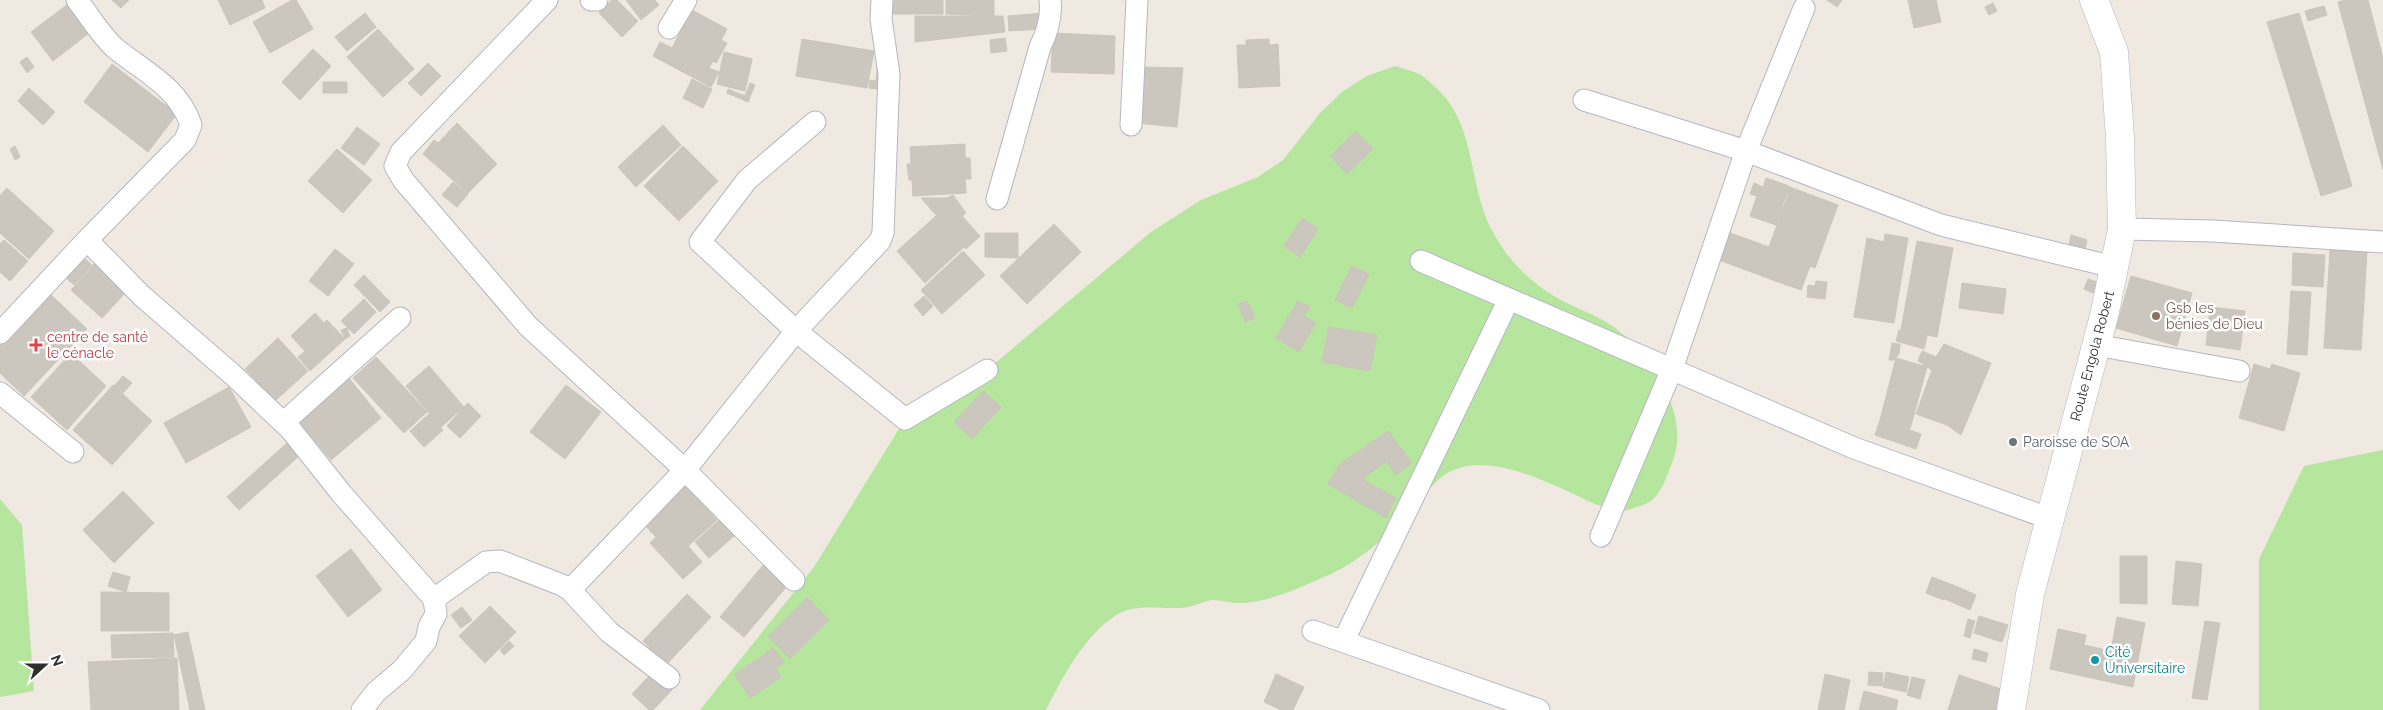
<svg xmlns="http://www.w3.org/2000/svg" width="2383" height="710" viewBox="0 0 2383 710" font-family="Raleway,sans-serif">
<style>
.green{fill:#b6e59e}
.building{fill:#cbc7bf;stroke:#cbc5ba}
.lines{fill:none;stroke-linecap:round;stroke-linejoin:round}
.minor-casing{stroke:#b4b7c1;stroke-width:23}
.tertiary-casing{stroke:#b4b7c1;stroke-width:29}
.minor{stroke:#fff;stroke-width:21}
.tertiary{stroke:#fff;stroke-width:28}
.education-dot{fill:#8d6e63;stroke:#fff;stroke-width:2}
.health-dot{fill:#e0444e;stroke:#fff;stroke-width:2}
.worship-dot{fill:#6b7280;stroke:#fff;stroke-width:2}
.culture-dot{fill:#0f9aa8;stroke:#fff;stroke-width:2}
.labels{text-anchor:middle;dominant-baseline:central;stroke-width:5;stroke-linejoin:round;paint-order:stroke}
.education-label{font-size:14px;fill:#785e54;stroke:#fff;text-anchor:start}
.health-label{font-size:14px;fill:#be3a42;stroke:#fff;text-anchor:start}
.street-label{font-size:14px;fill:#2e2e2e;stroke:#fff}
.worship-label{font-size:14px;fill:#5b616d;stroke:#fff;text-anchor:start}
.culture-label{font-size:14px;fill:#0d838f;stroke:#fff;text-anchor:start}
</style>
<rect width="100%" height="100%" fill="#efe9e1"/>
<path class="green" d="M 1395,66 C 1403,68 1412,71 1419,74 C 1425,77 1429,82 1434,86 C 1478,124 1467,185 1493,232 C 1506,257 1526,278 1549,293 C 1567,305 1588,311 1606,322 C 1645,345 1690,410 1674,457 C 1670,469 1662,493 1651,501 C 1645,505 1627,511 1620,511 C 1607,510 1590,502 1578,496 C 1545,481 1492,455 1456,469 C 1436,476 1424,497 1410,512 C 1386,538 1356,564 1324,577 C 1299,588 1271,601 1244,603 C 1234,604 1223,600 1213,600 C 1204,601 1196,605 1188,607 C 1166,611 1139,602 1118,614 C 1085,634 1063,676 1046,710 L 700,710 L 814,567 L 905,419 L 987,370 L 1151,232 L 1201,200 L 1258,177 L 1283,160 L 1321,112 L 1342,92 L 1367,76 Z
M 2383,450 L 2383,710 L 2259,710 L 2259,559 L 2304,466 Z
M 0,499 L 22,525 L 34,691 L 0,697 Z"/>
<path class="building" d="M 112,0 L 129,0 L 121,8 Z
M 218,0 L 262,0 L 265,8 L 230,25 Z
M 292,0 L 296,0 L 313,29 L 270,53 L 253,22 Z
M 612,0 L 617,0 L 638,21 L 622,37 L 599,13 Z
M 626,0 L 655,0 L 659,5 L 641,20 Z
M 891,0 L 943,0 L 943,14 L 891,14 Z
M 946,0 L 994,0 L 994,16 L 946,14 Z
M 1827,0 L 1842,0 L 1837,7 Z
M 1908,0 L 1936,0 L 1941,22 L 1914,28 Z
M 2346,0 L 2368,0 L 2383,58 L 2383,170 L 2338,2 Z
M 72,1 L 93,30 L 53,61 L 31,32 Z
M 1993,3 L 1997,11 L 1989,15 L 1985,7 Z
M 2324,6 L 2327,15 L 2308,21 L 2305,11 Z
M 692,10 L 727,29 L 721,40 L 727,43 L 716,63 L 713,61 L 709,68 L 719,72 L 711,87 L 653,56 L 660,42 L 672,48 Z
M 365,13 L 376,27 L 347,51 L 335,37 Z
M 1044,13 L 1045,29 L 1009,31 L 1008,16 Z
M 2299,13 L 2352,186 L 2321,196 L 2267,22 Z
M 915,16 L 1003,16 L 1005,32 L 915,42 Z
M 378,29 L 414,69 L 383,97 L 347,57 Z
M 1053,33 L 1115,36 L 1114,74 L 1051,72 Z
M 1005,38 L 1007,51 L 991,53 L 990,40 Z
M 802,39 L 874,51 L 867,88 L 796,76 Z
M 1269,39 L 1269,45 L 1278,44 L 1280,86 L 1239,88 L 1237,45 L 1246,45 L 1246,40 Z
M 313,49 L 331,66 L 300,100 L 282,82 Z
M 724,52 L 752,59 L 745,91 L 717,84 Z
M 27,57 L 34,67 L 27,73 L 20,62 Z
M 878,61 L 884,90 L 869,88 L 870,80 L 876,81 Z
M 428,63 L 441,76 L 421,96 L 408,83 Z
M 112,64 L 177,114 L 148,152 L 84,102 Z
M 1144,67 L 1183,68 L 1177,127 L 1136,123 Z
M 692,79 L 712,89 L 703,108 L 683,98 Z
M 323,82 L 347,82 L 347,93 L 323,93 Z
M 750,83 L 755,85 L 748,102 L 727,93 L 728,89 L 745,96 Z
M 29,88 L 55,112 L 43,125 L 18,101 Z
M 457,123 L 497,164 L 468,193 L 423,154 L 434,140 L 438,143 Z
M 663,125 L 681,145 L 636,187 L 618,167 Z
M 357,127 L 380,144 L 364,165 L 341,148 Z
M 1356,131 L 1373,149 L 1347,174 L 1330,156 Z
M 965,144 L 965,158 L 970,158 L 971,179 L 965,179 L 966,193 L 913,196 L 912,180 L 909,180 L 907,164 L 911,164 L 910,147 Z
M 15,146 L 20,157 L 15,160 L 10,149 Z
M 683,146 L 718,181 L 679,221 L 644,186 Z
M 337,149 L 372,180 L 343,213 L 308,181 Z
M 1766,178 L 1789,186 L 1776,225 L 1750,216 L 1757,196 L 1750,194 L 1754,183 L 1763,187 Z
M 453,182 L 468,194 L 457,207 L 442,195 Z
M 1790,187 L 1838,205 L 1815,268 L 1810,266 L 1801,290 L 1790,286 L 1819,205 L 1787,193 Z
M 7,188 L 54,231 L 29,259 L 0,233 L 0,196 Z
M 1788,194 L 1819,206 L 1789,286 L 1719,260 L 1730,233 L 1769,247 Z
M 953,195 L 966,213 L 962,216 L 980,236 L 966,249 L 921,198 L 947,198 Z
M 936,216 L 964,247 L 925,283 L 897,251 Z
M 1302,218 L 1318,229 L 1300,257 L 1284,246 Z
M 1054,224 L 1081,252 L 1027,304 L 1000,276 Z
M 985,233 L 1018,233 L 1018,258 L 985,257 Z
M 1885,234 L 1908,238 L 1894,323 L 1854,317 L 1867,238 L 1884,242 Z
M 2071,235 L 2087,240 L 2084,253 L 2068,249 Z
M 4,240 L 28,261 L 10,281 L 0,272 L 0,244 Z
M 1917,241 L 1953,248 L 1937,337 L 1901,330 Z
M 335,249 L 354,264 L 328,296 L 309,281 Z
M 2330,250 L 2367,252 L 2361,350 L 2324,348 Z
M 963,251 L 985,275 L 942,314 L 921,290 Z
M 2293,253 L 2325,255 L 2323,287 L 2292,285 Z
M 83,257 L 92,265 L 74,285 L 65,277 Z
M 96,262 L 127,291 L 102,318 L 71,290 Z
M 1352,266 L 1369,274 L 1352,308 L 1335,300 Z
M 364,275 L 390,302 L 380,312 L 354,285 Z
M 2131,276 L 2192,293 L 2177,346 L 2116,328 Z
M 2088,279 L 2097,282 L 2093,293 L 2084,289 Z
M 1816,281 L 1827,282 L 1825,299 L 1807,297 L 1808,285 L 1815,286 Z
M 1962,283 L 2006,289 L 2003,314 L 1959,308 Z
M 2291,291 L 2311,292 L 2307,355 L 2287,354 Z
M 48,292 L 87,329 L 24,396 L 0,373 L 0,344 Z
M 924,296 L 933,306 L 923,316 L 914,305 Z
M 364,299 L 376,312 L 354,334 L 341,321 Z
M 1247,301 L 1255,318 L 1245,322 L 1238,304 Z
M 1297,301 L 1310,306 L 1306,314 L 1294,309 Z
M 2210,307 L 2245,311 L 2240,350 L 2206,345 Z
M 1293,309 L 1316,323 L 1299,352 L 1276,338 Z
M 315,313 L 324,323 L 327,320 L 345,339 L 310,371 L 298,357 L 305,351 L 291,336 Z
M 1329,327 L 1377,335 L 1370,371 L 1322,362 Z
M 347,328 L 350,336 L 345,339 L 341,330 Z
M 1899,330 L 1927,336 L 1924,349 L 1896,341 Z
M 278,338 L 308,371 L 275,401 L 245,369 Z
M 1892,343 L 1900,344 L 1899,354 L 1894,360 L 1889,360 Z
M 1944,344 L 1991,363 L 1961,435 L 1947,425 L 1916,414 L 1932,370 L 1918,361 L 1922,351 L 1936,357 Z
M 71,353 L 106,386 L 67,430 L 31,397 Z
M 376,357 L 427,412 L 404,433 L 353,378 Z
M 1896,358 L 1927,367 L 1910,429 L 1880,420 Z
M 2254,364 L 2270,369 L 2272,364 L 2300,373 L 2284,431 L 2239,418 Z
M 429,366 L 464,407 L 441,427 L 406,386 Z
M 123,376 L 132,383 L 123,393 L 114,386 Z
M 348,377 L 381,418 L 331,460 L 297,419 Z
M 113,385 L 152,421 L 112,465 L 73,430 Z
M 566,385 L 601,412 L 565,459 L 530,432 Z
M 229,387 L 251,427 L 186,463 L 164,423 Z
M 983,391 L 1001,407 L 972,439 L 954,422 Z
M 468,403 L 481,416 L 460,438 L 447,426 Z
M 429,414 L 443,430 L 424,447 L 410,431 Z
M 1880,420 L 1921,434 L 1916,449 L 1875,435 Z
M 1388,431 L 1412,463 L 1396,475 L 1387,461 L 1362,479 L 1396,498 L 1386,518 L 1328,484 L 1339,465 Z
M 287,443 L 299,456 L 239,510 L 227,497 Z
M 685,485 L 717,520 L 688,546 L 702,562 L 683,579 L 650,543 L 656,537 L 644,524 Z
M 123,491 L 154,523 L 114,563 L 83,530 Z
M 719,520 L 734,536 L 709,558 L 695,542 Z
M 351,549 L 382,590 L 348,617 L 316,576 Z
M 2120,556 L 2147,556 L 2147,604 L 2120,603 Z
M 2176,561 L 2202,564 L 2198,606 L 2172,604 Z
M 764,564 L 788,585 L 744,637 L 720,617 Z
M 113,572 L 130,577 L 126,592 L 108,586 Z
M 1932,577 L 1950,584 L 1944,600 L 1926,593 Z
M 1951,584 L 1976,595 L 1970,610 L 1945,599 Z
M 101,592 L 169,593 L 169,631 L 101,631 Z
M 687,594 L 711,617 L 667,664 L 643,641 Z
M 807,597 L 829,620 L 790,659 L 768,636 Z
M 490,606 L 516,632 L 485,663 L 459,636 Z
M 462,607 L 472,620 L 461,628 L 451,615 Z
M 1979,616 L 2008,625 L 2002,642 L 1974,633 Z
M 2117,617 L 2145,623 L 2133,687 L 2050,669 L 2058,629 L 2086,635 L 2084,645 L 2111,651 Z
M 1968,619 L 1975,621 L 1970,638 L 1964,636 Z
M 2205,621 L 2220,623 L 2207,700 L 2192,698 Z
M 188,632 L 205,710 L 190,710 L 174,635 Z
M 173,633 L 174,657 L 112,658 L 111,635 Z
M 509,641 L 514,646 L 504,655 L 500,650 Z
M 773,648 L 784,662 L 777,668 L 766,653 Z
M 1974,649 L 1988,653 L 1986,662 L 1972,659 Z
M 766,654 L 781,677 L 750,698 L 734,674 Z
M 177,658 L 179,710 L 91,710 L 88,662 Z
M 653,672 L 672,690 L 653,710 L 649,710 L 632,694 Z
M 1869,672 L 1883,673 L 1882,686 L 1868,685 Z
M 1886,672 L 1909,677 L 1906,692 L 1883,687 Z
M 1276,674 L 1304,687 L 1293,710 L 1281,710 L 1264,702 Z
M 1825,674 L 1850,680 L 1844,710 L 1818,710 Z
M 1959,675 L 2004,690 L 1998,710 L 1948,710 Z
M 1912,677 L 1925,680 L 1920,699 L 1907,695 Z
M 1864,691 L 1898,700 L 1896,710 L 1859,710 Z"/>
<g class="lines">
<g class="minor-casing">
<path id="minor" d="M 547,0 L 401,152 L 395,166 L 404,181 L 528,326 L 685,470 L 794,580
M 591,0 L 597,0
M 669,28 L 686,0
M 1584,100 L 1746,151 L 1941,225 L 2114,267
M 815,122 L 747,180 L 700,242 L 796,331 L 905,419 L 987,370
M 1131,125 L 1137,0
M 997,199 L 1040,47 C 1047,33 1052,16 1050,0
M 2122,229 L 2213,231 L 2383,242
M 87,240 L 142,296 L 233,375 L 291,430 L 341,493 L 434,599 L 436,614 L 429,627 L 426,641 L 402,670 L 376,692 L 362,710
M 1421,261 L 1854,448 L 2048,518
M 0,333 L 87,240 L 185,140 L 191,125 C 179,88 145,72 116,49 C 101,36 89,15 77,0
M 2096,345 L 2239,371
M 0,393 L 73,452
M 284,422 L 400,318
M 1601,536 L 1672,369 L 1746,151 L 1804,8
M 570,590 L 685,470 L 796,331 L 880,241 L 883,233 L 889,74 L 881,19 L 882,0
M 434,599 L 486,562 L 500,561 L 562,585 L 570,590 L 609,632 L 669,678
M 1313,631 L 1539,710
M 1344,640 L 1509,299"/>
</g>
<g class="tertiary-casing">
<path id="tertiary" d="M 2011,710 L 2030,594 L 2104,316 L 2122,229 L 2120,138 L 2114,52 L 2094,0"/>
</g>
<use href="#minor" class="minor"/>
<use href="#tertiary" class="tertiary"/>
</g>
<circle class="education-dot" cx="2156" cy="316" r="5"/>
<path class="health-dot" d="M33.5 337.5h5v5h5v5h-5v5h-5v-5h-5v-5h5z"/>
<circle class="worship-dot" cx="2013" cy="442" r="5"/>
<circle class="culture-dot" cx="2095" cy="660" r="5"/>
<g class="labels">
<g class="education-label">
<text x="2166" y="308">Gsb les<tspan x="2166" dy="16">bénies de Dieu</tspan></text>
</g>
<g class="health-label">
<text x="47" y="337">centre de santé<tspan x="47" dy="16">le cénacle</tspan></text>
</g>
<g class="street-label">
<text transform="translate(2092 356) rotate(-75)">Route Engola Robert</text>
</g>
<g class="worship-label">
<text x="2023" y="442">Paroisse de SOA</text>
</g>
<g class="culture-label">
<text x="2105" y="652">Cité<tspan x="2105" dy="16">Universitaire</tspan></text>
</g>
</g>
<g transform="translate(45 665) rotate(69)" stroke="#ffffff" stroke-width="4" paint-order="stroke">
<path d="M0-4L9 19L0 12L-9 19Z" fill="#2e2e2e"/>
<text y="-8" font-size="14" font-weight="bold" text-anchor="middle" fill="#2e2e2e">N</text>
</g>
</svg>
